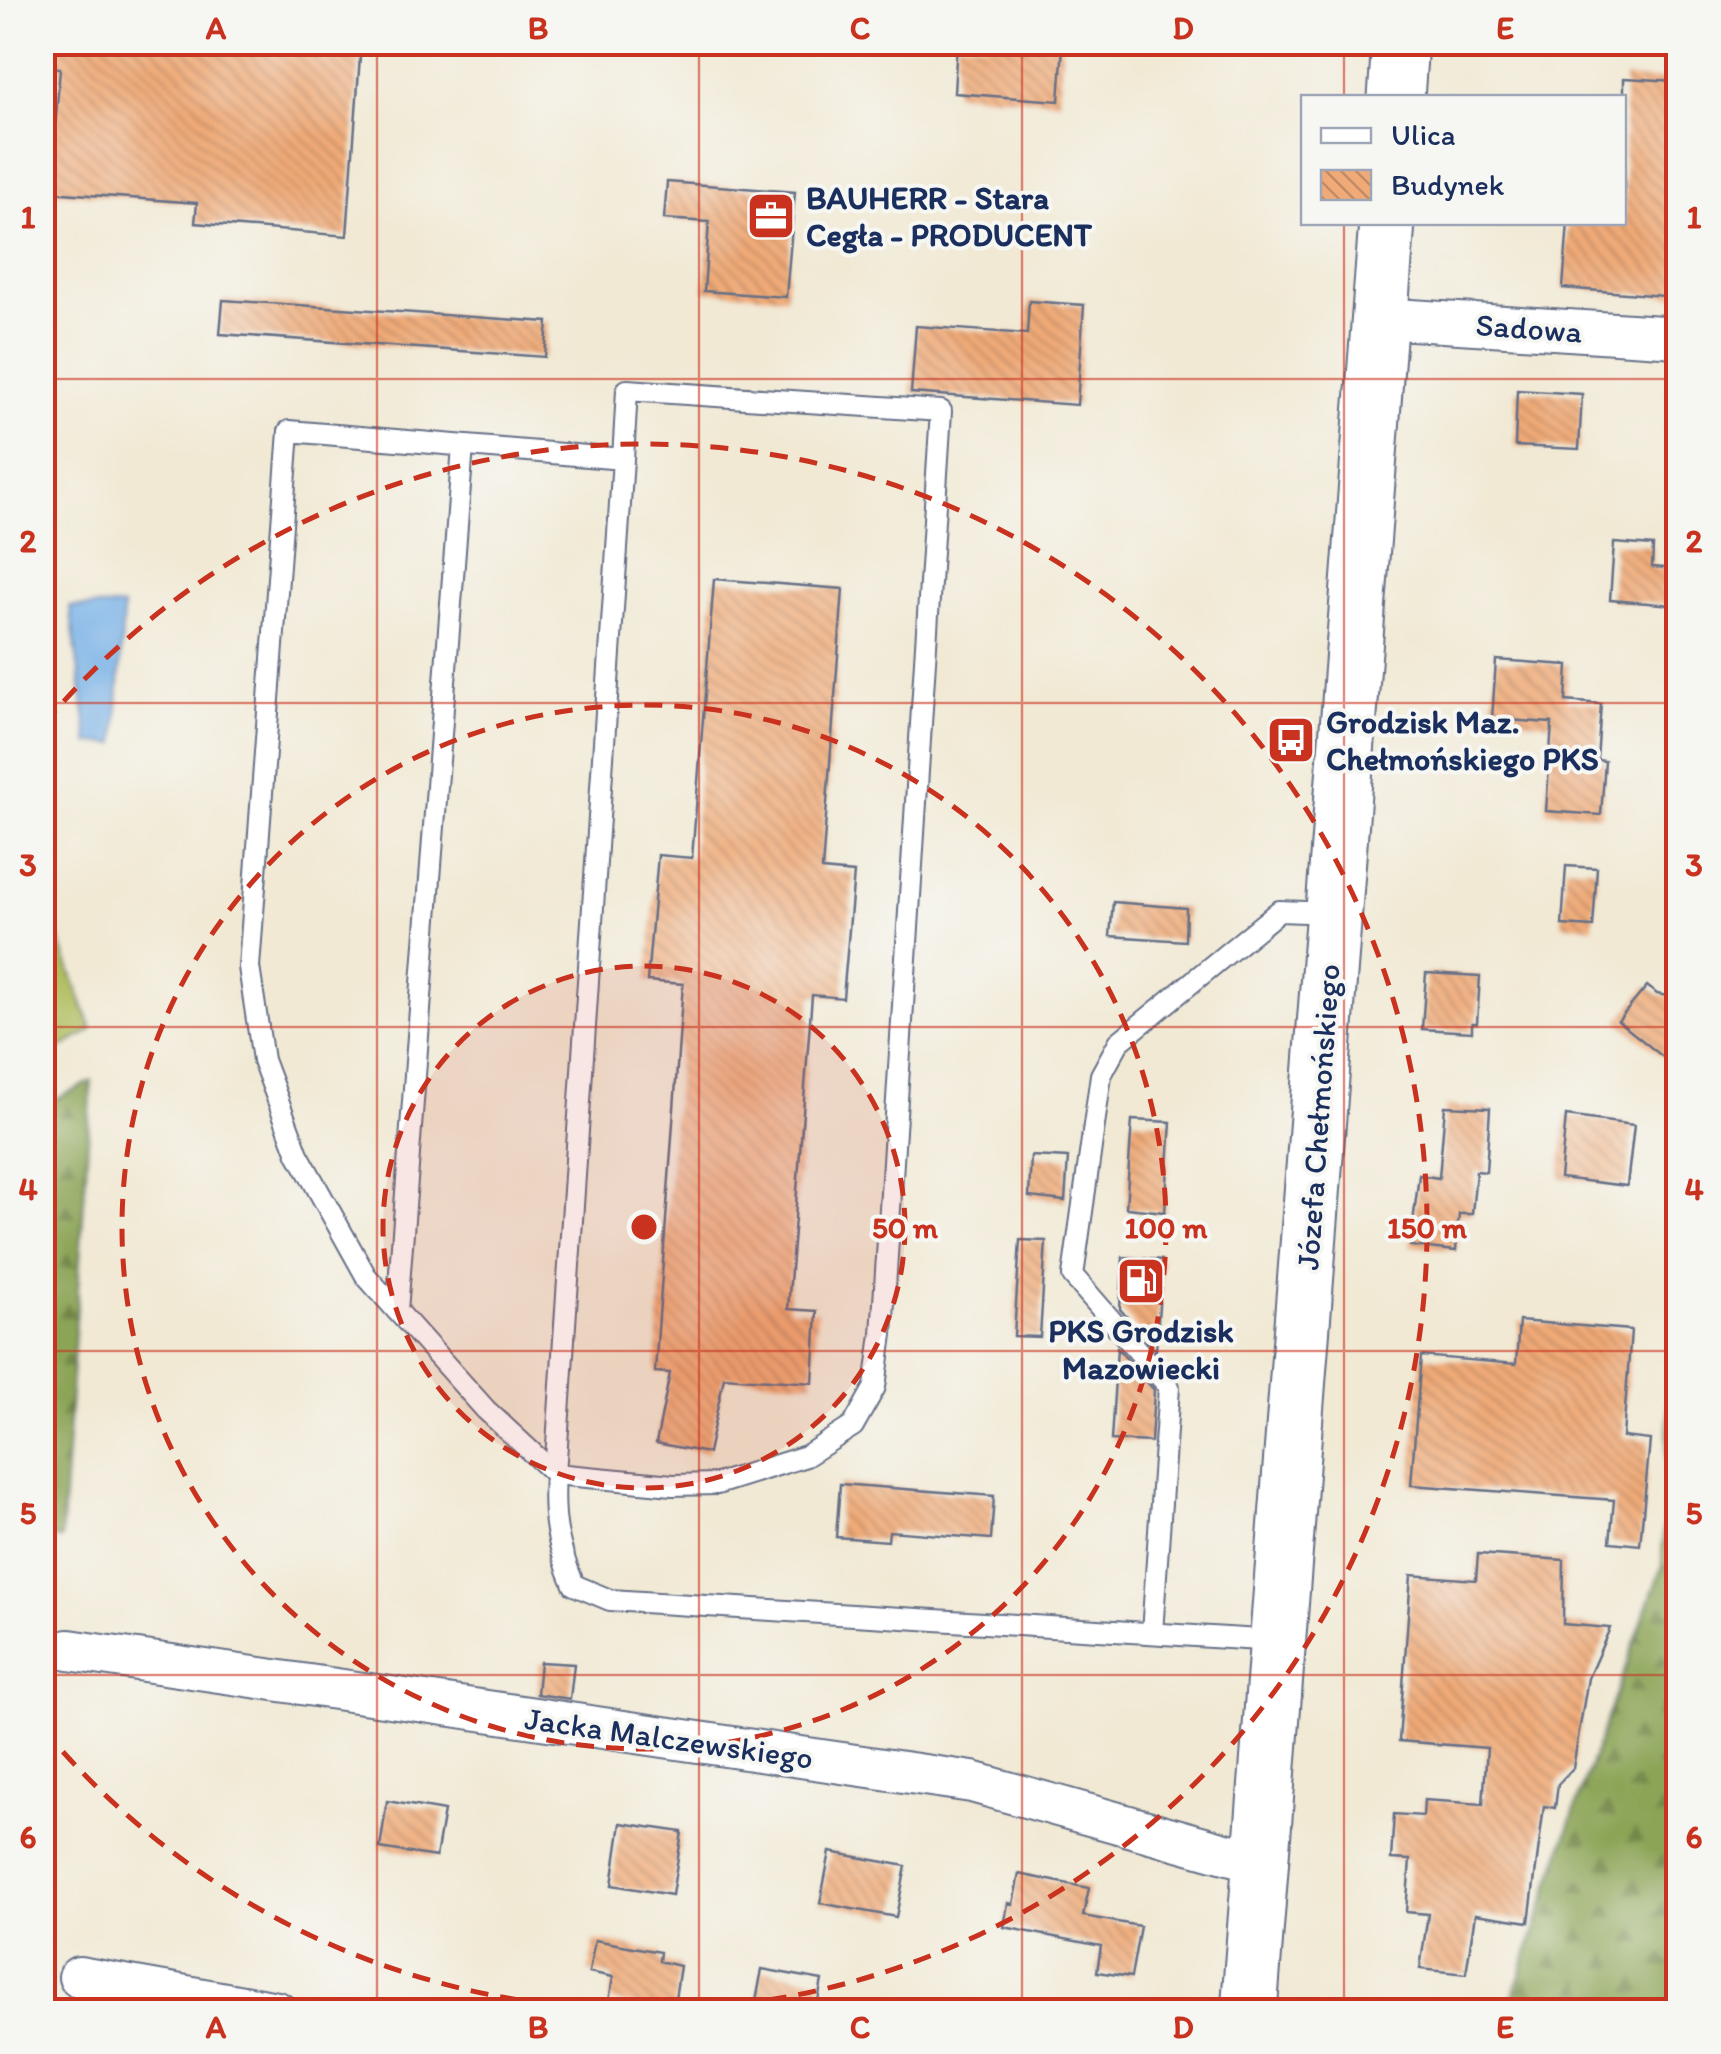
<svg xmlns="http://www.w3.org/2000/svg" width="1721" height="2054" viewBox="0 0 1721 2054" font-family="Itim,sans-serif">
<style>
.green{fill:#b0bd5f;stroke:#66765e;stroke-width:2.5}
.forest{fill:url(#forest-firs);stroke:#546a5a;stroke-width:2.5}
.park{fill:url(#park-dots);stroke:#66765e;stroke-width:2.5}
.water{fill:#75afe6;stroke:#486fa2;stroke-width:2.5}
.building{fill:url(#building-back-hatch)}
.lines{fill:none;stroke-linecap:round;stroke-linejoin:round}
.lane-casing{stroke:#667087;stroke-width:24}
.street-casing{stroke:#667087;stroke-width:44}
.secondary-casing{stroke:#667087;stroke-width:59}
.lane{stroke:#fff;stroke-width:20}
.street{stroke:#fff;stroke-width:40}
.secondary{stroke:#fff;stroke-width:55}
.grid{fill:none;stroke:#c8321e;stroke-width:2.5;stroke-opacity:0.55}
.ring{fill:none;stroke:#c8321e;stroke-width:5;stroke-dasharray:18 12}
.labels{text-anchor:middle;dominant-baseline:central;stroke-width:8;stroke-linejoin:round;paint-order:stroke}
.poi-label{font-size:32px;font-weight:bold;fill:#1b2f5e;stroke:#f6f6f2;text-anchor:start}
.street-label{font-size:32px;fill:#1b2f5e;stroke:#f6f6f2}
.centre{fill:#c8321e;stroke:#f6f6f2;stroke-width:5}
.ring-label{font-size:30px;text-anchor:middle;font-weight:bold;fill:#c8321e;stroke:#f6f6f2;stroke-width:8;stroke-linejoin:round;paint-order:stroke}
.neatline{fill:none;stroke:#c8321e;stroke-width:4}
.grid-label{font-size:32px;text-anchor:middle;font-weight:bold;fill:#c8321e}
</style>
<defs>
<pattern id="forest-firs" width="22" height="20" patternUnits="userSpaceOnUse" patternTransform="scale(2.5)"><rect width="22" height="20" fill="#8ca456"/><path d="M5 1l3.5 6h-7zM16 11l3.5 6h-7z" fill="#72864a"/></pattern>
<pattern id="park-dots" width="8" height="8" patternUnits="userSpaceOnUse" patternTransform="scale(2.5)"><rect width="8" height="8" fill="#b0bd5f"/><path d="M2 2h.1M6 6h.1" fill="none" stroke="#8e9a52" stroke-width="1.8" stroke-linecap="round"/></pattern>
<pattern id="building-back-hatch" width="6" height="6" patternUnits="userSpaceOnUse" patternTransform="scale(2.5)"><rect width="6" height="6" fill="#f0aa77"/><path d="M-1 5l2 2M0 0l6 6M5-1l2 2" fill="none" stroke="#c28b65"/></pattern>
</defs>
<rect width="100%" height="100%" fill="#f6f6f2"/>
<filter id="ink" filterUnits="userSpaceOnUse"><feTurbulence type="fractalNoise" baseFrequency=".01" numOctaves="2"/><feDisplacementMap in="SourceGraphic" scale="20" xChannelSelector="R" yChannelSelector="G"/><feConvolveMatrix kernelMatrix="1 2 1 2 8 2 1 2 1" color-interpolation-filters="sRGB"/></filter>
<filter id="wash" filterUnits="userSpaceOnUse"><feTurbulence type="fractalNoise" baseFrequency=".0048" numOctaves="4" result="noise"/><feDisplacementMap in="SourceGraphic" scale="40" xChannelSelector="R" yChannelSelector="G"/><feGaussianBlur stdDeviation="2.25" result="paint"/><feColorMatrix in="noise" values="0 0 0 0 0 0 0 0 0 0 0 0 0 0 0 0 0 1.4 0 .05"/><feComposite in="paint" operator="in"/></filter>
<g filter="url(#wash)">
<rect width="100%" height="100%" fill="#f1e9d4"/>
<path class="green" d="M 43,894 L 92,1030 L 43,1058 L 43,1034 L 56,995 L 53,970 L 43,941 Z"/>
<path class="forest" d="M 92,1081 L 61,1539 L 42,1537 L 43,1106 Z
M 1678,1299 L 1678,2011 L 1508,2012 L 1580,1794 L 1662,1566 L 1673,1309 Z"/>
<path class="park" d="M 1678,1299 L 1678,1575 L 1662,1566 L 1673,1309 Z"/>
<path class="water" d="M 70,607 L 123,607 L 116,744 L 89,743 Z"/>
<g id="blocks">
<path class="building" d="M 42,42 L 361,42 L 347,236 L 195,223 L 197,203 L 50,192 L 60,68 L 42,66 Z
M 957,42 L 1063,46 L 1059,101 L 954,93 Z
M 1624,78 L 1676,81 L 1678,260 L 1676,297 L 1563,288 L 1568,222 L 1624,222 Z
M 667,182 L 795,192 L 786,297 L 704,291 L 709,222 L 664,219 Z
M 223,300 L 548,322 L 545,357 L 220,334 Z
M 1029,301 L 1084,305 L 1077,405 L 911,393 L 916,326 L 1027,334 Z
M 1517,390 L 1582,394 L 1579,449 L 1515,446 Z
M 1614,543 L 1653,546 L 1652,567 L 1676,569 L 1673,605 L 1610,600 Z
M 714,579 L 843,589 L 822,870 L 854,873 L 843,998 L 812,995 L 788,1309 L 817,1311 L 813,1383 L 724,1377 L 708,1453 L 656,1443 L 670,1373 L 655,1372 L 683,984 L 647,981 L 658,855 L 692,858 Z
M 1496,660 L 1568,665 L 1566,701 L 1601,704 L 1597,760 L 1605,761 L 1601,815 L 1546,811 L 1552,723 L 1492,719 Z
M 1566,866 L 1597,868 L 1593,927 L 1562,925 Z
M 1113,902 L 1186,908 L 1185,941 L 1110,936 Z
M 1426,973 L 1480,976 L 1477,1023 L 1472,1023 L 1472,1032 L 1422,1029 Z
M 1647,986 L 1657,994 L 1678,998 L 1678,1069 L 1618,1021 Z
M 1445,1106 L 1490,1108 L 1486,1172 L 1476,1171 L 1472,1214 L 1459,1214 L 1456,1251 L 1410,1246 L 1419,1175 L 1439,1178 Z
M 1566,1116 L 1634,1125 L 1627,1186 L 1560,1178 Z
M 1132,1120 L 1171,1122 L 1165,1212 L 1126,1208 Z
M 1031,1156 L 1068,1158 L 1065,1201 L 1029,1197 Z
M 1020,1240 L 1046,1241 L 1040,1337 L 1014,1336 Z
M 1123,1257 L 1162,1260 L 1156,1351 L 1120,1309 Z
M 1519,1321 L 1631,1330 L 1623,1437 L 1650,1440 L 1640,1545 L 1610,1542 L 1614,1500 L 1411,1485 L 1421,1356 L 1516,1364 Z
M 1117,1348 L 1154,1390 L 1151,1442 L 1111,1440 Z
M 840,1484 L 994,1496 L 991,1539 L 889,1531 L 888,1541 L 836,1537 Z
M 1478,1554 L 1564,1560 L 1563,1624 L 1610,1628 L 1588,1678 L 1573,1768 L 1558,1784 L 1555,1808 L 1544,1806 L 1529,1922 L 1475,1914 L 1466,1974 L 1420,1969 L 1428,1914 L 1406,1912 L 1410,1860 L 1391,1859 L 1394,1814 L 1423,1816 L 1424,1800 L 1483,1804 L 1487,1748 L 1399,1741 L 1411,1575 L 1476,1580 Z
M 540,1662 L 574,1664 L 570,1699 L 537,1694 Z
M 387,1801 L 444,1811 L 436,1857 L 380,1848 Z
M 621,1823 L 682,1832 L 672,1895 L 612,1885 Z
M 830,1852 L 906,1866 L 896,1917 L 820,1903 Z
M 1019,1874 L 1089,1888 L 1083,1916 L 1140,1926 L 1131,1977 L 1097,1972 L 1101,1946 L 1004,1927 L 1008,1903 L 1013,1904 Z
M 595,1940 L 660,1952 L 659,1961 L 680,1966 L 673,2012 L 609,2001 L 613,1977 L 589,1972 Z
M 762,1969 L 822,1980 L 817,2006 L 806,2004 L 805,2012 L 754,2012 Z"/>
</g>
</g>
<g filter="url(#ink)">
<use href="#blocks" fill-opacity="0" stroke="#667087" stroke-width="2.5"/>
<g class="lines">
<g class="lane-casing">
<path id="lane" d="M 623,459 L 289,431 L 249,967 L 263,1060 L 298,1154 L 366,1276 L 486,1410 L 555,1474 L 673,1485 L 717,1484 L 806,1456 L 853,1426 L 875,1387 L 882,1334 L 941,411 L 627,390 L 623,459 L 555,1474 C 552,1519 557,1544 574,1585 L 610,1600 L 1276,1641
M 42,978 L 42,1007
M 397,1311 L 463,446
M 1152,1633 L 1169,1387 L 1073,1276 L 1101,1075 L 1119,1042 L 1279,911 L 1331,913"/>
</g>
<g class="street-casing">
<path id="street" d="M 1380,318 L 1678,337
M 69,1650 L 972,1782 L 1261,1863
M 79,1977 L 277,2012"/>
</g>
<g class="secondary-casing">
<path id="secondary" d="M 1396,98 L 1400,42
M 1249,2012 L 1387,222"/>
</g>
<use href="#lane" class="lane"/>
<use href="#street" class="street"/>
<use href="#secondary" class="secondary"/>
</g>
</g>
<path class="grid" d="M 377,42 L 377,2012M 699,42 L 699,2012M 1022,42 L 1022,2012M 1344,42 L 1344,98M 1344,222 L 1344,2012M 42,379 L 1678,379M 42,703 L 1678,703M 42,1027 L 1678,1027M 42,1351 L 1678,1351M 42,1675 L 1678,1675"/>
<circle cx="644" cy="1227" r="261" fill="#c8321e" fill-opacity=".12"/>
<g class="ring">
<circle cx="644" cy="1227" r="261"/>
<circle cx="644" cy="1227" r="522"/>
<path d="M44 724A783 783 0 1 1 44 1730"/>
</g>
<defs>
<g id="office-square" transform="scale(2.5)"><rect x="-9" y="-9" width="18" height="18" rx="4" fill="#c8321e" stroke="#f6f6f2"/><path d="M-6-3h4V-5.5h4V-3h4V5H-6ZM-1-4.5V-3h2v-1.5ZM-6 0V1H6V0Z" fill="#fff"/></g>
<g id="bus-square" transform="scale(2.5)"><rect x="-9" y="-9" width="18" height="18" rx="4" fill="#c8321e" stroke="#f6f6f2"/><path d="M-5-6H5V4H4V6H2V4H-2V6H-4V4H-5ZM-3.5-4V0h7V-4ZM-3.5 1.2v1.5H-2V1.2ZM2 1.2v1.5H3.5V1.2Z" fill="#fff"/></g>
<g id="fuel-square" transform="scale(2.5)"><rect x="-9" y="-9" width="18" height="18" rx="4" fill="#c8321e" stroke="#f6f6f2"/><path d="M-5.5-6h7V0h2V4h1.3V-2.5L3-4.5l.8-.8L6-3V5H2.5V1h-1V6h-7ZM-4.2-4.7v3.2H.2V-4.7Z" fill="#fff"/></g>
</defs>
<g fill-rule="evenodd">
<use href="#office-square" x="771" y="216"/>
<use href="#bus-square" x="1291" y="740"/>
<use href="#fuel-square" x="1141" y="1281"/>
</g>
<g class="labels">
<g class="poi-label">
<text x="806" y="198">BAUHERR - Stara<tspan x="806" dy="37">Cegła - PRODUCENT</tspan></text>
<text x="1326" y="722">Grodzisk Maz.<tspan x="1326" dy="37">Chełmońskiego PKS</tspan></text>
<text x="1141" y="1331" text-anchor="middle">PKS Grodzisk<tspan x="1141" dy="37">Mazowiecki</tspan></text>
</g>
<g class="street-label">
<text transform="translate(1529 328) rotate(4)">Sadowa</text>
<text transform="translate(1318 1117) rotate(-86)">Józefa Chełmońskiego</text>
<text transform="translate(669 1738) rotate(8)">Jacka Malczewskiego</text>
</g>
</g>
<circle cx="644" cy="1227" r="15" class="centre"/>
<g class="ring-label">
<text x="905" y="1238">50 m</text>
<text x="1166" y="1238">100 m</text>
<text x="1427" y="1238">150 m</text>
</g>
<rect width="1721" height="2054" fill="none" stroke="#f6f6f2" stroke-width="110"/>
<rect x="1301" y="95" width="325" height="130" fill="#f6f6f2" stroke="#9ea6b7" stroke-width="2.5"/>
<rect x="1321" y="128" width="50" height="15" fill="#ffffff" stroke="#9ea6b7" stroke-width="2.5"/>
<text x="1391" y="145" font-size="30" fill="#1b2f5e">Ulica</text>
<rect x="1321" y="170" width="50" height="30" fill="url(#building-back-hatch)" stroke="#9ea6b7" stroke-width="2.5"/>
<text x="1391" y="195" font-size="30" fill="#1b2f5e">Budynek</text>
<rect x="55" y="55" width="1611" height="1944" class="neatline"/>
<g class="grid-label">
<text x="216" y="39">A</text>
<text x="538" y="39">B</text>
<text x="860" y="39">C</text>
<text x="1183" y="39">D</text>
<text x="1505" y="39">E</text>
<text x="28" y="228">1</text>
<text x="1694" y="228">1</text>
<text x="28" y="552">2</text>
<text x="1694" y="552">2</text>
<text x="28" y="876">3</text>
<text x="1694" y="876">3</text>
<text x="28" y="1200">4</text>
<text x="1694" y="1200">4</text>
<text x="28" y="1524">5</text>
<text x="1694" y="1524">5</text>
<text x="28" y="1848">6</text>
<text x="1694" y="1848">6</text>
<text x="216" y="2038">A</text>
<text x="538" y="2038">B</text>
<text x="860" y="2038">C</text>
<text x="1183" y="2038">D</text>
<text x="1505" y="2038">E</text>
</g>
</svg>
